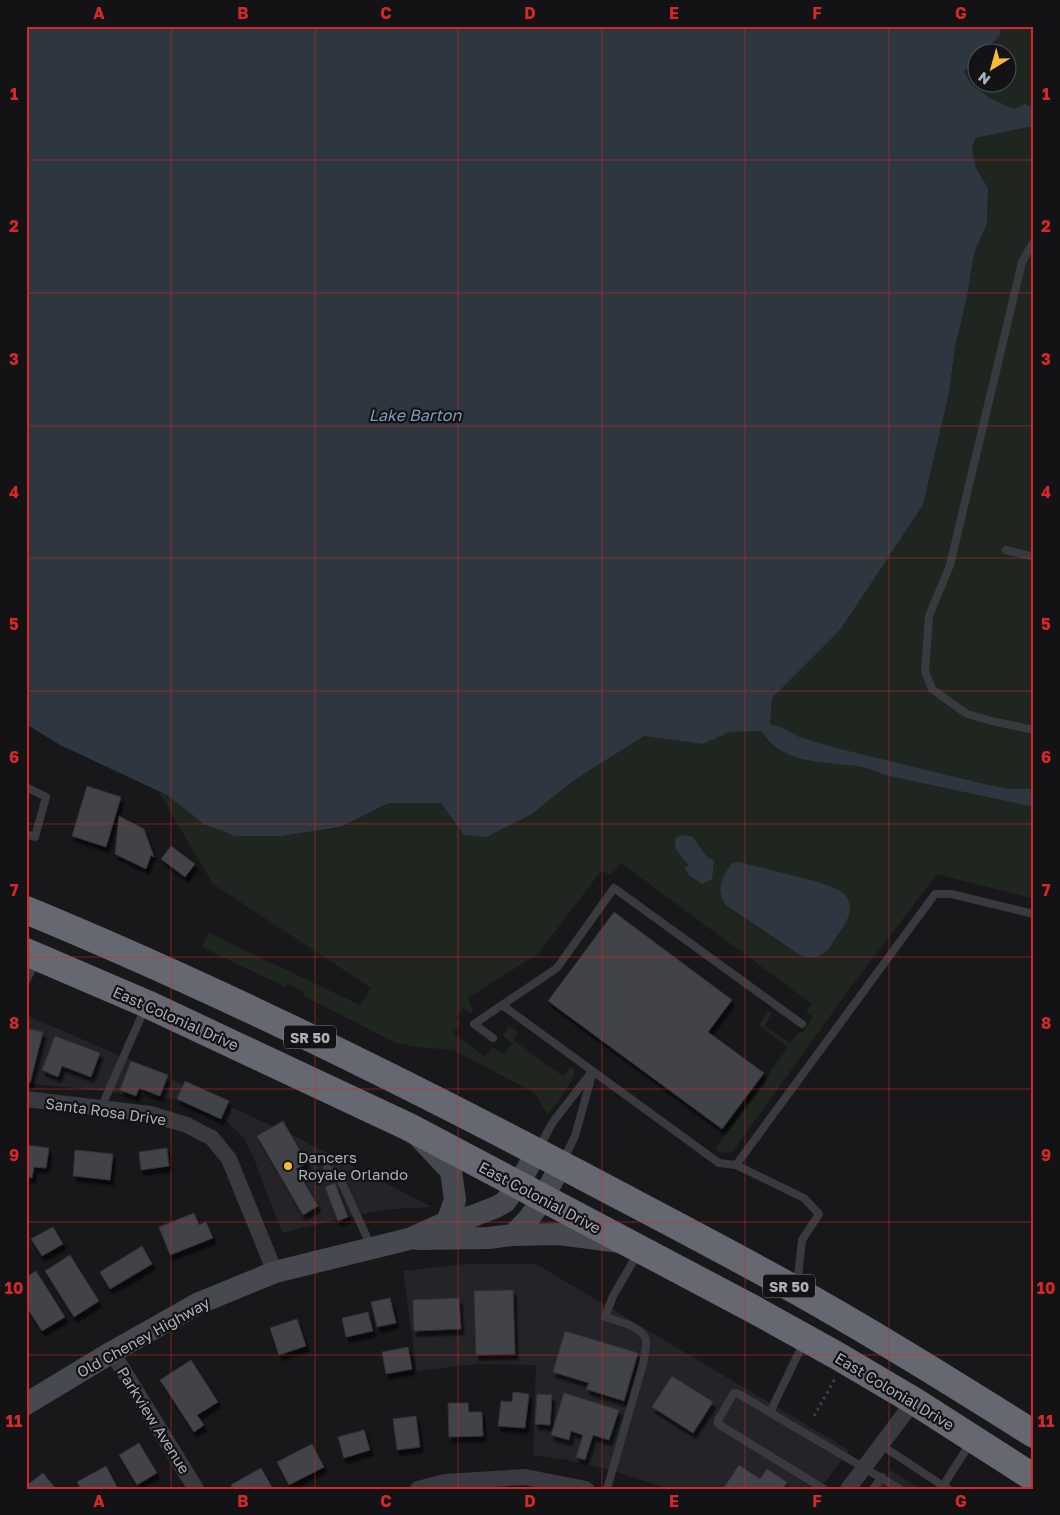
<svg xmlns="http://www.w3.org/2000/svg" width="1060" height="1515" viewBox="0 0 1060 1515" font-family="'Golos Text',sans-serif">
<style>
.built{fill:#242428}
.green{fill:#1e261f}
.water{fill:#2e373f}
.building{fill:#424348;stroke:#323237;filter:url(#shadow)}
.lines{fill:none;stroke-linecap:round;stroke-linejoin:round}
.path{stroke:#3f4147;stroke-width:3;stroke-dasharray:2.5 4;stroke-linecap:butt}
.lane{stroke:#393a40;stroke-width:8}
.street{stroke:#393a40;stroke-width:16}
.secondary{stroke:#474950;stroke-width:22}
.highway{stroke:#656871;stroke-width:28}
.grid{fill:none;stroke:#d62828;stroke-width:1;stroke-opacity:0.55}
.poi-dot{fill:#f7bc34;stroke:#131316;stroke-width:2}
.labels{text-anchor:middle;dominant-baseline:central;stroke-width:4.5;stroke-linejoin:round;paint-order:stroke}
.shield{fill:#131316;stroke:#7d808a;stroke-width:1}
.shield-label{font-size:14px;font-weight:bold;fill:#aaafbb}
.street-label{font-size:15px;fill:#aaafbb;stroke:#131316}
.poi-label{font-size:15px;fill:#aaafbb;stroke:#131316;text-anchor:start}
.water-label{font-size:16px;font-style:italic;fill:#819bb6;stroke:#131316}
.neatline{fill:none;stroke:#d62828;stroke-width:2}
.grid-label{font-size:16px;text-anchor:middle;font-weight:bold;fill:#d62828}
</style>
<defs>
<filter id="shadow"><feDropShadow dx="3" dy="5.5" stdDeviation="1" flood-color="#0009"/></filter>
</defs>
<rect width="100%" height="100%" fill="#18181b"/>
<path class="built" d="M 26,1015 L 130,1060 L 296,1137 L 432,1207 L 392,1209 L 351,1216 L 282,1233 L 253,1156 L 243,1137 L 228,1122 L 207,1109 L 184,1100 L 26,1083 Z
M 464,1264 L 536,1264 L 849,1450 L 820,1489 L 669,1489 L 614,1471 L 568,1460 L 533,1455 L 536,1365 L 476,1364 L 417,1371 L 403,1271 Z
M 891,1470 L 919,1489 L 878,1489 Z"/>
<path class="green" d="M 1002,26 L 1034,26 L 1034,108 L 1025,104 L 1014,109 L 990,98 L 972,85 L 964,72 L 977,57 L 978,82 L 1008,82 L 1008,52 L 982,52 L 999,37 Z
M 1034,126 L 1034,899 L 937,874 L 851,987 L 733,1151 C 726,1153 721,1154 715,1149 L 716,1147 L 770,1074 L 769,1073 L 788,1047 L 760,1026 L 760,1024 L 767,1012 L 770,1012 L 771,1014 L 765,1026 L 790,1043 L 799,1032 L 802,1033 L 813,1017 L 806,1011 L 812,1004 L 621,863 L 611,875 L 601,871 L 538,954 L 468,998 L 473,1011 L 470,1013 L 463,1008 L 456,1018 L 460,1023 L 453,1033 L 485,1057 L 493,1047 L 504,1054 L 512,1044 L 503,1036 L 509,1026 L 518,1032 L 513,1040 L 563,1076 L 570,1067 L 575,1070 C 574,1080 555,1108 547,1114 L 535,1093 L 453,1050 L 416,1047 L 396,1043 L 303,996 L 305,992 L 287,984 L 285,987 L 202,947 L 209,933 L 360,1005 L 371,988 L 213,884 L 158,791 L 282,836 L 341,828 L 389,803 L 441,803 L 464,835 L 532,814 L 573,781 L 644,736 L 703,744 L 755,716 L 807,661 L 840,630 L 923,505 L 949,393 L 955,347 L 967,297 L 974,253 L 987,224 L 988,188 L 976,168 L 972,149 L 975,138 Z"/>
<path class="water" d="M 26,26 L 1002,26 L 999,37 L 982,52 L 978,52 L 977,57 L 964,72 L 972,85 L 990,98 L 1014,109 L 1025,104 L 1034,108 L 1034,126 L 975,138 L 972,149 L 976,168 L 988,188 L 987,224 L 974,253 L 967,297 L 955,347 L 949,393 L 923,505 L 840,630 L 772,698 L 770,724 L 783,728 L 799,737 L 836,748 L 984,784 L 1010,789 L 1034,789 L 1034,807 L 885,775 C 878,772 870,769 863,767 C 833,762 795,765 771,743 C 767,739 764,734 761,731 L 729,732 L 703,744 L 644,736 L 573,781 L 532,814 L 486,837 L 464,835 L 441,803 L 389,803 L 341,827 L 282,836 L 235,836 L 204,824 L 167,795 L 60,745 L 26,724 Z
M 686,835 L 693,837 L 706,856 L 714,861 L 712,879 L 702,884 L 689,875 L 684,867 L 689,866 L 675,848 L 676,837 Z
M 739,862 L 818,882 C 827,885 840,889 846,896 C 857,910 843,927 835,939 C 831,945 827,953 819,956 C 812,959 807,957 800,955 L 726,905 C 715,890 722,878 732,863 Z"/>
<path class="building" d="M 87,786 L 121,797 L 106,847 L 72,836 Z
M 119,816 L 144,829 L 154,857 L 151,855 L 146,869 L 115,854 Z
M 171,846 L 195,864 L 185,877 L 161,859 Z
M 614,912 L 732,1000 L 708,1032 L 764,1073 L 722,1129 L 548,1001 Z
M 26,1028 L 43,1032 L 30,1083 L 26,1082 Z
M 55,1036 L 100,1053 L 91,1077 L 62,1066 L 58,1077 L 42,1070 Z
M 131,1061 L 168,1075 L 160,1096 L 139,1088 L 136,1096 L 120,1090 Z
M 185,1081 L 229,1101 L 221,1119 L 177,1099 Z
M 283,1121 L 307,1163 L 296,1169 L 318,1206 L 303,1215 L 257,1136 Z
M 26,1145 L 49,1148 L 46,1168 L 34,1167 L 32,1178 L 26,1177 Z
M 167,1148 L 169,1166 L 141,1170 L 139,1152 Z
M 75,1150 L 113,1154 L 110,1180 L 73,1176 Z
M 335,1183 L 348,1217 L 338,1221 L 325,1187 Z
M 194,1213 L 199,1225 L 206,1222 L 213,1238 L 170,1255 L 159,1227 Z
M 53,1227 L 63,1244 L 42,1256 L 31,1239 Z
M 142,1246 L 152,1264 L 110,1289 L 100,1272 Z
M 70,1255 L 99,1301 L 74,1317 L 45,1271 Z
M 36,1271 L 65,1317 L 42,1331 L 26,1306 L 26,1277 Z
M 513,1290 L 515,1354 L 476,1355 L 474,1291 Z
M 390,1298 L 396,1323 L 377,1327 L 371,1302 Z
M 459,1298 L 461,1329 L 414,1331 L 413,1300 Z
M 368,1312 L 373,1331 L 346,1337 L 342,1318 Z
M 297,1319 L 306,1346 L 279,1355 L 270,1328 Z
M 565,1331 L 638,1353 L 624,1401 L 586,1389 L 589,1383 L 553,1372 Z
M 408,1347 L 412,1369 L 386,1374 L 382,1352 Z
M 191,1360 L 218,1402 L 197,1415 L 204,1425 L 194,1432 L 160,1380 Z
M 672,1376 L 713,1402 L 693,1433 L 652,1407 Z
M 513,1392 L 529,1394 L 525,1428 L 498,1426 L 501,1401 L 512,1402 Z
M 564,1393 L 619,1410 L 609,1440 L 593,1435 L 585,1460 L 576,1457 L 583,1435 L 571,1431 L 569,1440 L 551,1435 Z
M 537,1394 L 552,1395 L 550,1425 L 535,1424 Z
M 448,1403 L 468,1403 L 469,1412 L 482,1412 L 483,1436 L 449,1437 Z
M 416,1416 L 420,1447 L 397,1450 L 393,1419 Z
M 364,1430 L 370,1450 L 344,1458 L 338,1437 Z
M 139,1443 L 157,1473 L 137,1485 L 119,1455 Z
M 312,1444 L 324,1467 L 289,1485 L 277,1462 Z
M 739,1465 L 760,1479 L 767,1469 L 787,1482 L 783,1489 L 723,1489 Z
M 106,1466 L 118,1489 L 81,1489 L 77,1482 Z
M 261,1468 L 273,1489 L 233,1489 L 231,1485 Z
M 43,1473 L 56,1489 L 26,1489 L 26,1486 Z"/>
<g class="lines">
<path class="path" d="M 814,1416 L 836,1377"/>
<path class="lane" d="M 1034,241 L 1022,262 L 950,565 L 929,616 L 925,672 L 932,689 L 967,714 L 996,722 L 1034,730
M 1006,550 L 1034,557
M 26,787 L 46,797 L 35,837 L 26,834
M 26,981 L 36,961
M 493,1038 L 474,1024 L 502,1005
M 101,1108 L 145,1008
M 538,1149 L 553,1122 L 590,1074
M 563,1161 L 575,1136 L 593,1071
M 736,1165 L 935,894 L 951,894 L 1034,914
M 327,1168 L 339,1177 L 371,1246
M 797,1285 L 802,1240 L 819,1214 L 804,1198 L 736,1165 L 719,1163 L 502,1005 L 557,968 L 614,888 L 802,1024
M 770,1412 L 804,1342
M 881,1445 L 948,1489
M 607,1489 L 643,1364 C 644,1356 647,1347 646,1340 C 642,1326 617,1321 605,1317 L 613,1296 L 638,1253
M 824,1489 L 718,1424 L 718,1420 L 734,1393 L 737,1393 L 742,1396 L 900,1489
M 873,1489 L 882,1477
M 941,1489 L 971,1442"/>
<path class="street" d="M 26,1099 L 150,1114 L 187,1125 L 212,1138 L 229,1159 L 275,1272
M 112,1352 L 196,1489
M 418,1489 L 445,1482 L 525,1477 L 586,1489
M 848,1489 L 914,1401"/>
<path class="secondary" d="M 417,1135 L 451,1171 L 455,1200 L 447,1222
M 512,1235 C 535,1217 547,1190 561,1165
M 417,1239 L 489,1238 L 512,1235 L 559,1234 L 620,1242
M 26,1404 L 112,1352 L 197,1304 L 275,1272 L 409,1239 L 447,1222 L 473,1216 L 496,1207 L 505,1202 L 517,1186 L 537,1152"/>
<path class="highway" d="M 26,910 C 215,988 397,1078 577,1173 C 643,1208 709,1242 774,1278 C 863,1327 948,1380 1034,1434
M 26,952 L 147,1004 L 409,1127 L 755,1310 L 836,1355 L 914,1401 L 1034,1478"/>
</g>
<path class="grid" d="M 171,26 L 171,1489M 315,26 L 315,1489M 458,26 L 458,1489M 602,26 L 602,1489M 745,26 L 745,1489M 889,26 L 889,1489M 26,160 L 1034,160M 26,293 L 1034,293M 26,426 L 1034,426M 26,558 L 1034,558M 26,691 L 1034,691M 26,824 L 1034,824M 26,957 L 1034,957M 26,1089 L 1034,1089M 26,1222 L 1034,1222M 26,1355 L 1034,1355"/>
<circle class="poi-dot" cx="288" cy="1166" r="5"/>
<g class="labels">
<g class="shield">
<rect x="284" y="1025.5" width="52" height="23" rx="4"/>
<rect x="763" y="1274.5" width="52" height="23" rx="4"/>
</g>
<g class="shield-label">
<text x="310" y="1037">SR 50</text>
<text x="789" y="1286">SR 50</text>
</g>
<g class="street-label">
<text transform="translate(176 1018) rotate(24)">East Colonial Drive</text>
<text transform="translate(106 1111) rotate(8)">Santa Rosa Drive</text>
<text transform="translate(540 1197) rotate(28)">East Colonial Drive</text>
<text transform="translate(143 1337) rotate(-29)">Old Cheney Highway</text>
<text transform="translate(895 1391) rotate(31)">East Colonial Drive</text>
<text transform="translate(154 1420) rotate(58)">Parkview Avenue</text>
</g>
<g class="poi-label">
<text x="298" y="1157">Dancers<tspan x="298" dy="17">Royale Orlando</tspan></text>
</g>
<g class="water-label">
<text x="415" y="415">Lake Barton</text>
</g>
</g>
<rect width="1060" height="1515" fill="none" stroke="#131316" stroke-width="55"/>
<g transform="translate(992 68) rotate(217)"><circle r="24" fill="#131316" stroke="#4f5158"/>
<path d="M0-4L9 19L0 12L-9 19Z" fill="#f7bc34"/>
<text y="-8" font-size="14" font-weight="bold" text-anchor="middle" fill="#aaafbb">N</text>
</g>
<rect x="28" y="28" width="1004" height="1460" class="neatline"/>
<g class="grid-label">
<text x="99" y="19">A</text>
<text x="243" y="19">B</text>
<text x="386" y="19">C</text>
<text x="530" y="19">D</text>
<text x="674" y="19">E</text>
<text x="817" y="19">F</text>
<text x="961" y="19">G</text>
<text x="14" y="100">1</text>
<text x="1046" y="100">1</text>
<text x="14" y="232">2</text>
<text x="1046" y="232">2</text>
<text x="14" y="365">3</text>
<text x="1046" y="365">3</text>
<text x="14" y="498">4</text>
<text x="1046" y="498">4</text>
<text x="14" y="630">5</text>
<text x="1046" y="630">5</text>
<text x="14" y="763">6</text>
<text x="1046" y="763">6</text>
<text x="14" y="896">7</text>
<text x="1046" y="896">7</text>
<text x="14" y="1029">8</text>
<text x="1046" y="1029">8</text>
<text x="14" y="1161">9</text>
<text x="1046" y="1161">9</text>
<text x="14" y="1294">10</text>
<text x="1046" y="1294">10</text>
<text x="14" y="1427">11</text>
<text x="1046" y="1427">11</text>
<text x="99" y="1507">A</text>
<text x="243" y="1507">B</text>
<text x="386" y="1507">C</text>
<text x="530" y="1507">D</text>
<text x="674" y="1507">E</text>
<text x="817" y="1507">F</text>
<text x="961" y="1507">G</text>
</g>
</svg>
